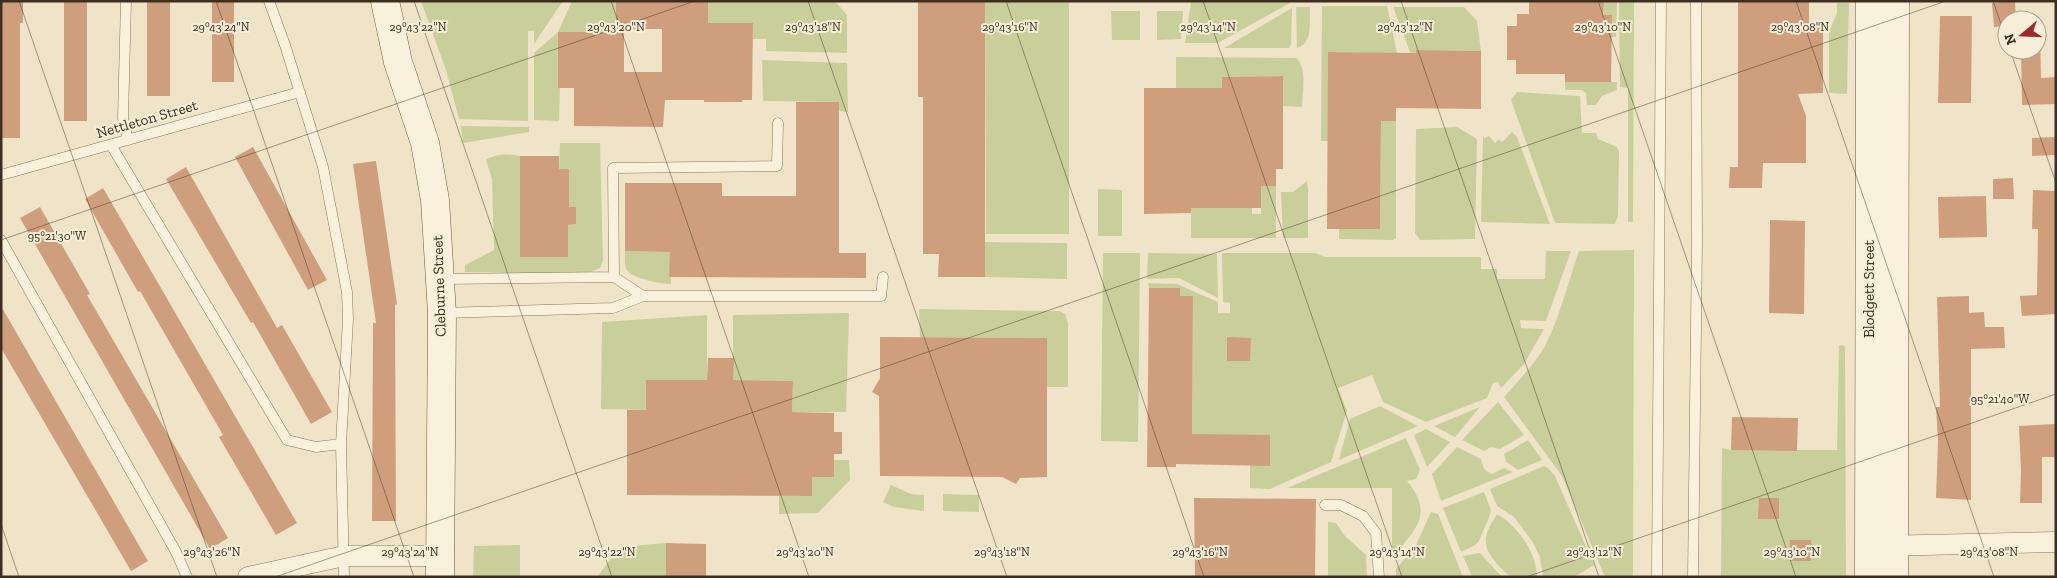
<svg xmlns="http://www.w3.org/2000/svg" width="2057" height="578" viewBox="0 0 2057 578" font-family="'Zilla Slab',serif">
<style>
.green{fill:#c9cf9b}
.building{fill:#cf9f7d}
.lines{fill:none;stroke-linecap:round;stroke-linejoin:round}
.lane-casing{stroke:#8d765c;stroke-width:11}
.street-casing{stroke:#8d765c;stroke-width:21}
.secondary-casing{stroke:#6f573f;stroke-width:29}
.lane{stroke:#faf1dc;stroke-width:10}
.street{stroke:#faf1dc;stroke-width:20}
.secondary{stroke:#faf1dc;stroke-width:28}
.ticks{fill:none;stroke:#3d2e20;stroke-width:1;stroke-opacity:0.45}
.labels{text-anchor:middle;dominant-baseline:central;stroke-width:4;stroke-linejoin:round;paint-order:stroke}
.street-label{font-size:15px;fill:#3d2e20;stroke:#f7eed8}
.ticks-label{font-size:12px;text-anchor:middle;fill:#3d2e20;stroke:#f7eed8;stroke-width:4;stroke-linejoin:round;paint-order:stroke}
</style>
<rect width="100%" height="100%" fill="#f0e4c8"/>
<path class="green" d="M 421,1 L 563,1 L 534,44 L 534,31 L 528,31 L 528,121 L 459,119 L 446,70 Z
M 572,1 L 616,1 L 619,20 L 615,20 L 615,29 L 624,29 L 624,32 L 558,32 L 558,88 L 560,88 L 559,121 L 534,120 L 534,53 L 558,32 Z
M 708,1 L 835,1 L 847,15 L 847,53 L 766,51 L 766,39 L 753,39 L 753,23 L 690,23 L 708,7 Z
M 985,1 L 1069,1 L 1069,234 L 986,234 Z
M 1191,1 L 1290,1 L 1290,3 L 1218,43 L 1185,43 Z
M 1604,1 L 1617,1 L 1616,37 L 1611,37 L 1612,15 L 1603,15 Z
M 1619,1 L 1634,1 L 1633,222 L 1628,222 L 1628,88 L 1620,87 Z
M 1837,3 L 1849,3 L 1847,94 L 1829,93 L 1829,32 L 1837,13 Z
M 1322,6 L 1387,6 L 1397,53 L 1328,52 L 1328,141 L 1321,141 Z
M 1296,7 L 1310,7 C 1309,21 1314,43 1297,48 Z
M 1393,7 L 1464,7 L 1477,21 L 1481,51 L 1416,50 L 1416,68 Z
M 1292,8 L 1291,44 L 1289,48 L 1224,48 Z
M 1111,11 L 1140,11 L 1140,40 L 1112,40 Z
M 1157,11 L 1183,11 L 1181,39 L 1157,40 Z
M 1176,57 L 1296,58 C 1308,68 1302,93 1302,107 L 1283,106 L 1282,76 L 1222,77 L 1222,88 L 1176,88 Z
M 762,60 L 847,63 L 848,112 L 839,111 L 839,102 L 763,101 Z
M 1565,82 L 1617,82 L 1617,90 L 1602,96 L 1596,105 L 1587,105 L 1586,93 L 1582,90 L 1565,90 Z
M 1517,92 L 1580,96 L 1582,133 L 1596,133 L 1598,139 L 1617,147 L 1619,152 L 1618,216 L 1615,224 L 1555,223 L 1511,100 Z
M 1381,121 L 1396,121 L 1396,238 L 1393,240 L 1339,239 L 1339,229 L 1380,229 Z
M 461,126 L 529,127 L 529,132 L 463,143 Z
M 1457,127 L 1477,139 L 1475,239 L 1420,240 L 1415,233 L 1416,129 Z
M 1512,132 L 1517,137 L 1550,224 L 1481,222 L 1483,136 L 1485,138 L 1489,136 L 1495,143 L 1499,139 L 1502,142 Z
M 560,143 L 600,143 L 603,261 L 600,268 L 587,274 L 465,272 L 465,265 L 494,250 L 492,179 L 486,160 C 496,153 509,154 520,156 L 520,257 L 568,257 L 568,225 L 576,224 L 576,207 L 569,207 L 569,169 L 559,169 Z
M 1307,181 L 1308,189 L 1308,238 L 1283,238 L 1281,192 L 1293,192 Z
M 1261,186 L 1276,186 L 1276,238 L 1191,238 L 1191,208 L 1242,208 L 1252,197 L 1252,214 L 1261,214 Z
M 1098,189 L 1122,190 L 1122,236 L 1098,236 Z
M 985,242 L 1067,243 L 1067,279 L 985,277 Z
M 1634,250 L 1633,577 L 1605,577 L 1562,476 L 1504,397 C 1518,381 1534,365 1545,346 C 1560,317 1568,282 1579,251 Z
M 625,251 L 670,252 L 671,284 C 661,284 629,278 626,268 C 624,263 625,256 625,251 Z
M 1546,251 L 1571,251 L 1546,321 L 1520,320 L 1521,328 L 1544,329 L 1524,364 L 1501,388 L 1498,382 L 1493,383 L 1487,398 L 1426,422 L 1383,402 L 1372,375 L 1338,388 L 1347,411 L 1331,462 L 1270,489 L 1250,488 L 1250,465 L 1192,434 L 1193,297 L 1180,296 L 1180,288 L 1149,288 L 1148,283 L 1177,284 L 1218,302 L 1218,313 L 1230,313 L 1230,303 L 1223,302 L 1222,253 L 1315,253 L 1325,257 L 1481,257 L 1481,269 L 1497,269 L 1497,279 L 1545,279 Z
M 1103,253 L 1140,253 L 1138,442 L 1101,441 Z
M 1148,253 L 1217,254 L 1218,298 L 1179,278 L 1147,279 Z
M 919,309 L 1060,311 L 1065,314 L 1068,323 L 1068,387 L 1047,387 L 1047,338 L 920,337 Z
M 849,313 L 846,412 L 792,412 L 793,381 L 733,380 L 733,315 Z
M 707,315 L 707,380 L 647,380 L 646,410 L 601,409 L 602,322 Z
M 1839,345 L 1845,346 L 1846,577 L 1721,577 L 1722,448 L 1731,450 L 1837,450 Z
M 1498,402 L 1524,435 L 1500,449 L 1491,447 L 1484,451 L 1462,440 Z
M 1380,406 L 1418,426 L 1339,460 L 1350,419 Z
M 1480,407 L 1455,437 L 1434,426 Z
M 1426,429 L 1450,442 L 1427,467 L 1414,435 Z
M 1406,438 L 1420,470 L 1416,479 L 1407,481 C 1437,517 1411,532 1392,559 L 1392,488 L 1287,488 Z
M 1528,440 L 1542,460 L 1518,470 L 1506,462 L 1504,454 Z
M 1457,447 L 1481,459 C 1483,467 1484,471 1492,474 L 1504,468 L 1513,472 L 1441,501 L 1432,474 Z
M 834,460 L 849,460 L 850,480 L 818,513 L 779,514 L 779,496 L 811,496 L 812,477 L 834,477 Z
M 1544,466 L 1548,468 L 1555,476 L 1594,565 L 1574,577 L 1543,577 L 1540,557 L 1532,541 L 1514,517 L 1497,506 L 1490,489 Z
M 891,485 L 911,494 L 924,495 L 924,511 L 894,507 L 883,502 Z
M 1484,492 L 1491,510 L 1490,515 L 1479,541 L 1474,546 L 1461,552 L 1443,508 Z
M 943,494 L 979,495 L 979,512 L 943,511 Z
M 1431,512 L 1438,514 L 1463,577 L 1396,577 L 1396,569 L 1416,545 Z
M 1497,514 C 1517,525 1537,553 1537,577 C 1530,577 1519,578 1512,577 C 1507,575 1501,568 1497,564 C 1480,544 1484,535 1497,514 Z
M 1328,522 L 1336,523 L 1345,536 L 1366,555 L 1367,577 L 1328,577 Z
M 666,543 L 666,577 L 597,577 L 616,552 L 630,546 Z
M 520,545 L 520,577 L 473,577 L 474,546 Z
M 1480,553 L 1502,577 L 1472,577 L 1463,556 Z"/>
<path class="building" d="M 1,1 L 23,1 L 23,23 L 20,23 L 20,138 L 1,138 Z
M 64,1 L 87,1 L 87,121 L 64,121 Z
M 147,1 L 170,1 L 170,96 L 147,96 Z
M 212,1 L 234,1 L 234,82 L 212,82 Z
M 616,1 L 708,1 L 708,23 L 753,23 L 752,100 L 742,100 L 742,102 L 704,102 L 704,100 L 665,100 L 663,127 L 574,126 L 574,88 L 558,88 L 558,32 L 624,32 L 624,72 L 662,72 L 662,29 L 616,29 Z
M 918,1 L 985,1 L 985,277 L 938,277 L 939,254 L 923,254 L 923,97 L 918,97 Z
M 1529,1 L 1604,1 L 1603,15 L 1612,15 L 1611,82 L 1565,82 L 1565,74 L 1516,74 L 1516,60 L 1507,60 L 1507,26 L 1517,26 L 1517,14 L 1529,14 Z
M 1738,1 L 1809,1 L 1809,24 L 1819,26 L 1823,32 L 1823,93 L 1798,94 L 1806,116 L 1806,163 L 1763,163 L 1762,188 L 1729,188 L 1730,167 L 1738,167 Z
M 2015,1 L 2016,20 L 2007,20 L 2007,26 L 1994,27 L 1992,3 Z
M 1940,16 L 1972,16 L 1971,103 L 1938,103 Z
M 2037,35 L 2040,35 L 2041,78 L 2056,77 L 2056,104 L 2022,105 L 2021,50 L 2037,50 Z
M 1416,50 L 1481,51 L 1481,109 L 1396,108 L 1396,121 L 1381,121 L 1380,229 L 1327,229 L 1328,52 L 1416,53 Z
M 1283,76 L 1283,169 L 1276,169 L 1276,186 L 1261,186 L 1261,208 L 1191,208 L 1191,213 L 1144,214 L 1144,88 L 1222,88 L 1222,77 Z
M 796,102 L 839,102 L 839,253 L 866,253 L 866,278 L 669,277 L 670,252 L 625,251 L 625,183 L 722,183 L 722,196 L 796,196 Z
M 2056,137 L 2056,155 L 2032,156 L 2032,138 Z
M 253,147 L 327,280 L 308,290 L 235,157 Z
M 520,156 L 559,156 L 559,169 L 569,169 L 569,207 L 576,207 L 576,224 L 568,225 L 568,257 L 520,257 Z
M 376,161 L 397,304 L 395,305 L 396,521 L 372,521 L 373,323 L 376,323 L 353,164 Z
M 186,167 L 277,328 L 282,325 L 332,412 L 311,424 L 253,322 L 251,323 L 166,179 Z
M 2013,178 L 2014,199 L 1993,199 L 1993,179 Z
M 103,188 L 297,523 L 276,535 L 219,437 L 223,435 L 140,291 L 138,292 L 85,199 Z
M 2033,190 L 2056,191 L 2056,314 L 2022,316 L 2020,296 L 2037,295 L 2038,229 L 2032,229 Z
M 1986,196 L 1987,237 L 1939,238 L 1938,197 Z
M 40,207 L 90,294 L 87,295 L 228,538 L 210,549 L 20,218 Z
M 1770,220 L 1805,221 L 1804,314 L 1769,313 Z
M 1149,288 L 1180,288 L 1180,296 L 1193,296 L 1192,434 L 1270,435 L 1270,466 L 1176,464 L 1176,467 L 1147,467 Z
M 1969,296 L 1969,313 L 1984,312 L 1985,327 L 2004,327 L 2005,348 L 1971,349 L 1971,500 L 1936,498 L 1938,441 L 1936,407 L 1940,407 L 1937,297 Z
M 1,306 L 148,561 L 131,571 L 1,348 Z
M 880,337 L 1047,338 L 1047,477 L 1020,478 L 1016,484 L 1002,477 L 880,476 L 879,396 L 872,392 L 880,378 Z
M 1227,337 L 1251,338 L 1250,361 L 1227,361 Z
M 708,358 L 734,358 L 733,380 L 793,381 L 792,412 L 834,413 L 834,432 L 842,432 L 842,454 L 834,454 L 834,477 L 812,477 L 812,496 L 627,495 L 627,410 L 646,410 L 646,380 L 707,380 Z
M 1732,417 L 1798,418 L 1797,451 L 1731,450 Z
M 2056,424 L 2056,457 L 2042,457 L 2042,503 L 2020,503 L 2021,471 L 2019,426 Z
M 1194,498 L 1316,499 L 1315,577 L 1195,577 Z
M 1759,498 L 1779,498 L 1779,519 L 1758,519 Z
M 1790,540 L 1811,540 L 1811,561 L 1790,561 Z
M 666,543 L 706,544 L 706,577 L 666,577 Z"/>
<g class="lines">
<g class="lane-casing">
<path id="lane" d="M 126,1 L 123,118 L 128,140
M 111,145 L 287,440 L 316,447 L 341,444 L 348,319 L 347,292 L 323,167 L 285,45 L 269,1
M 1,175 L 300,92
M 1,240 L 176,552 L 187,577
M 614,277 L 613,168 L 777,166 L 778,123
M 442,279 L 614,277 L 643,296
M 442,313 L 613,308 L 643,296 L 881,296 L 883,277
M 341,444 L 344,577
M 1325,505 L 1341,505 L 1363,516 L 1376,533 L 1379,577
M 1657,577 L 1661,1
M 1693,577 L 1697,242 L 1696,1"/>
</g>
<g class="street-casing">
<path id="street" d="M 1880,546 L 2056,542
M 248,577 L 344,556 L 440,556"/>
</g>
<g class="secondary-casing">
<path id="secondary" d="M 385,1 L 398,62 L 425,143 L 435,200 L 442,313 L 440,577
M 1869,577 L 1870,1
M 1894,577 L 1895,1"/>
</g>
<use href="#lane" class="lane"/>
<use href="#street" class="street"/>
<use href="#secondary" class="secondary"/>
</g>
<path class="ticks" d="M 19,1 L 217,577M 216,1 L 414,577M 414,1 L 612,577M 611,1 L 809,577M 808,1 L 1007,577M 1006,1 L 1204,577M 1203,1 L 1402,577M 1401,1 L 1599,577M 1598,1 L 1796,577M 1796,1 L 1994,577M 1993,1 L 2007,41M 2010,50 L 2056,183M 1,240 L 695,1M 1,524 L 19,577M 275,577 L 1946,1M 1526,577 L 2056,394"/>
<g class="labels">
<g class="street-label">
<text transform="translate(147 119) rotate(-16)">Nettleton Street</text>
<text transform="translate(439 286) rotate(-92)">Cleburne Street</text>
<text transform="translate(1869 289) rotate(-90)">Blodgett Street</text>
</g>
</g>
<g class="ticks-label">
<text x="221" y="31">29°43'24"N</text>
<text x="418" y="31">29°43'22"N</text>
<text x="616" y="31">29°43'20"N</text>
<text x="813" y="31">29°43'18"N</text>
<text x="1010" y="31">29°43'16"N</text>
<text x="1208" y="31">29°43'14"N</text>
<text x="1405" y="31">29°43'12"N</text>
<text x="1603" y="31">29°43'10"N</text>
<text x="1800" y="31">29°43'08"N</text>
<text x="57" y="240">95°21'30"W</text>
<text x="2000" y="403">95°21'40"W</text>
<text x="212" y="556">29°43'26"N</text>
<text x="410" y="556">29°43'24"N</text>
<text x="607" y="556">29°43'22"N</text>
<text x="805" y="556">29°43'20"N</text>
<text x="1002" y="556">29°43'18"N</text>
<text x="1200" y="556">29°43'16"N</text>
<text x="1397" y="556">29°43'14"N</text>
<text x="1594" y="556">29°43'12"N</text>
<text x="1792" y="556">29°43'10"N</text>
<text x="1989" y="556">29°43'08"N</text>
</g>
<rect width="2057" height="578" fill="none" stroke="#3d2e20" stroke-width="5"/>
<g transform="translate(2022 35) rotate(251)"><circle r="24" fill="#f7eed8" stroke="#ada18e"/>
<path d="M0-4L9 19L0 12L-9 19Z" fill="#9e2a2b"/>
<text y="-8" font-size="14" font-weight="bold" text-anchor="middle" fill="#3d2e20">N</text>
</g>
</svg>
